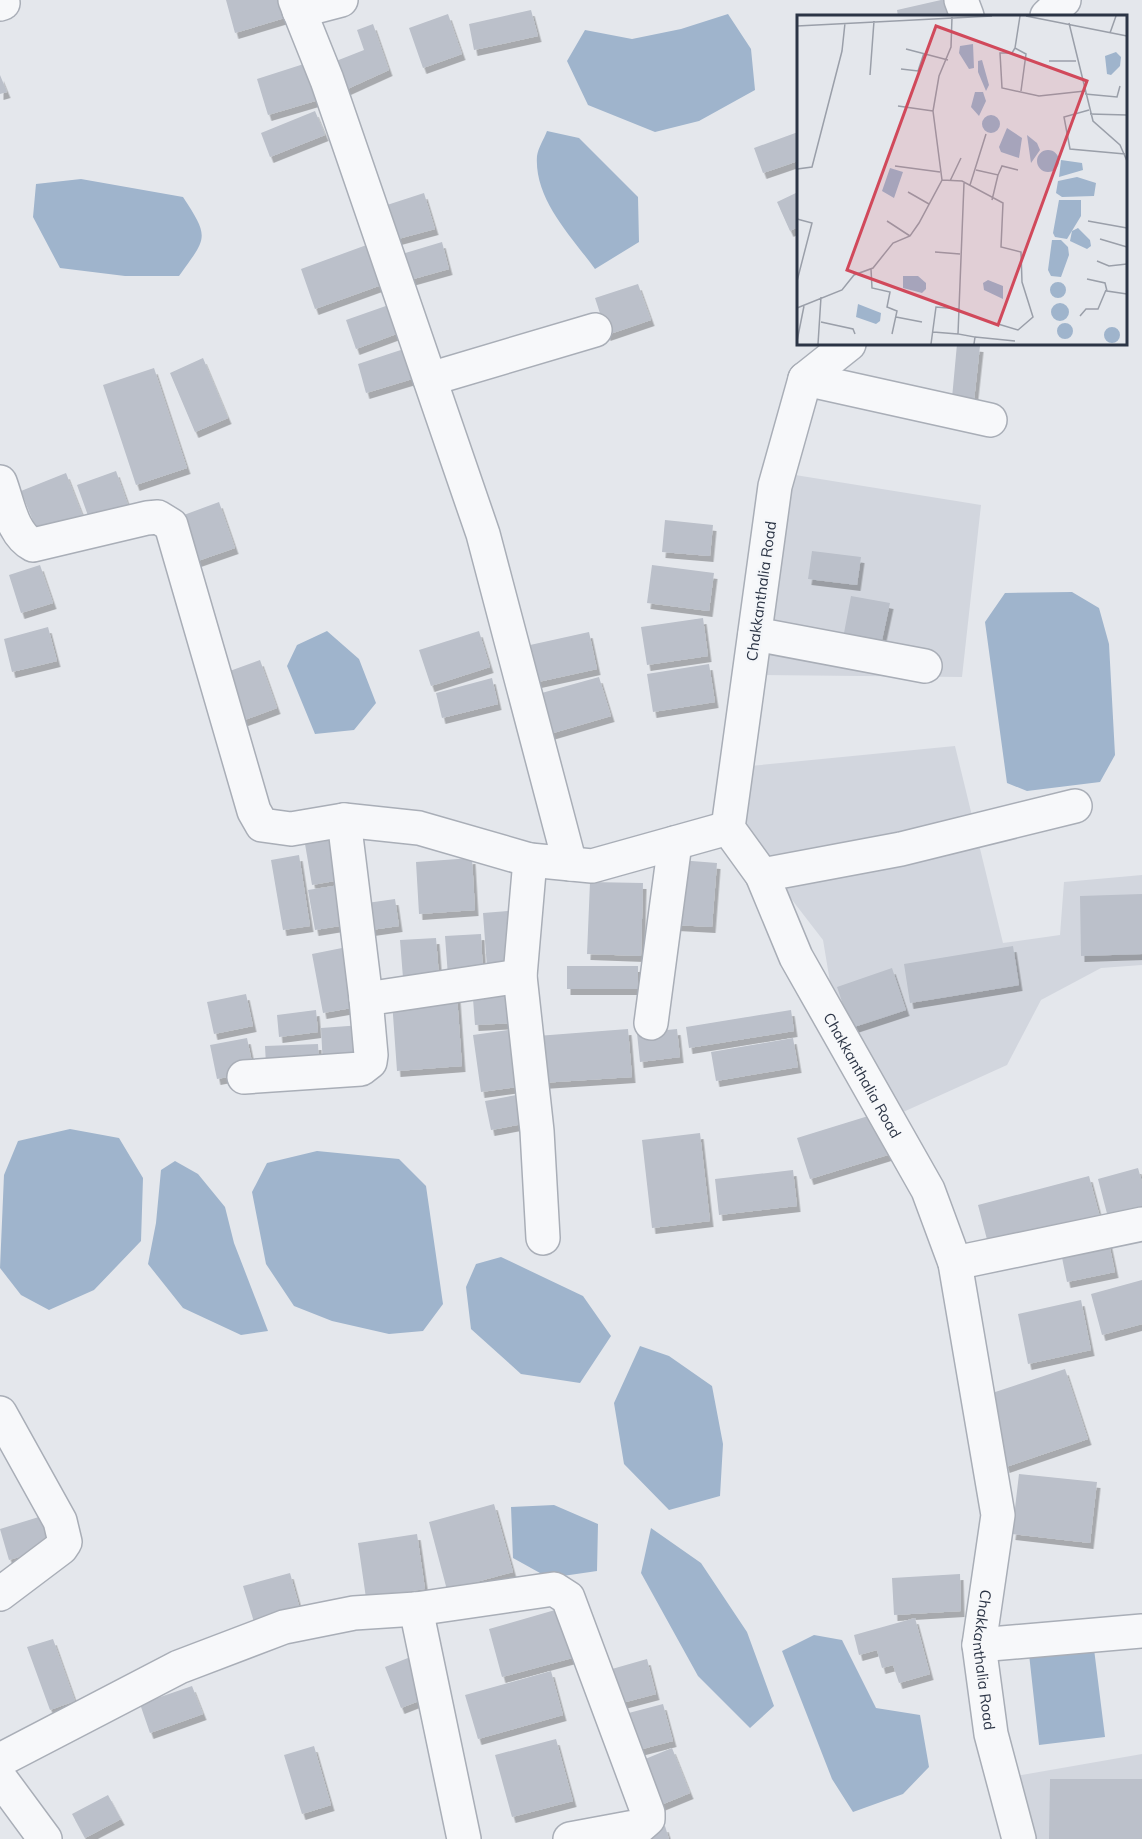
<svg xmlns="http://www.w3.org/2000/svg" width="1142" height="1839" viewBox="0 0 1142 1839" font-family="Mulish,sans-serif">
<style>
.built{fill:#d2d6de}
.water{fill:#9fb4cc}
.building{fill:#bbc0ca;filter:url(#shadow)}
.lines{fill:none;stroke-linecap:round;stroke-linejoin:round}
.street-casing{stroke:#a9aeb7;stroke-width:36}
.street{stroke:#f7f8fa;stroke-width:33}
.labels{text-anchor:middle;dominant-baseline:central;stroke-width:5;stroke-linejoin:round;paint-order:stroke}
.street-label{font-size:15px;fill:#2b3445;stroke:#f4f6f9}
.inset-road{fill:none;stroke:#9a9fa9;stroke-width:1.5}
.view{fill:#d1495b;fill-opacity:0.15;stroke:#d1495b;stroke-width:3}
.inset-edge{fill:none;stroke:#2b3445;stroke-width:3}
</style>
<defs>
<filter id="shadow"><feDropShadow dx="3.5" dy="6" stdDeviation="0" flood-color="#0004"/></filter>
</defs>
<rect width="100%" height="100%" fill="#e4e7ec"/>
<path class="built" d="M 789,474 L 981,505 L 962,677 L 761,675 Z
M 955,746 L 1003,943 L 1060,935 L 1064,882 L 1142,875 L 1142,965 L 1101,968 L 1041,1000 L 1007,1065 L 901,1113 L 831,988 L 823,940 L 742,835 L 750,766 Z
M 1142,1754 L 1142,1839 L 1034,1839 L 1011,1777 Z"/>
<path class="water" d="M 728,14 L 751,49 L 755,90 L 699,121 L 655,132 L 588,105 L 567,61 L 585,30 L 632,39 L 681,29 Z
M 547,131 L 579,138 L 638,197 L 639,242 L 595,269 C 571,236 534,199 537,156 C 538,148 544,139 547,131 Z
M 81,179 L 183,197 C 210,238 207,237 179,276 L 125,276 L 60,268 L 33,217 L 36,184 Z
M 1072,592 L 1099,608 L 1109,644 L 1115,755 L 1100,782 L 1027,791 L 1007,783 L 985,622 L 1005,593 Z
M 327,631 L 359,659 L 376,703 L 354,730 L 315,734 L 287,666 L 297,645 Z
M 70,1129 L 119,1138 L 143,1178 L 141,1241 L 94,1290 L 49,1310 L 21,1295 L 0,1268 L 4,1175 L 18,1141 Z
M 317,1151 L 399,1159 L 426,1186 L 443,1304 L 423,1331 L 389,1334 L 332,1321 L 294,1306 L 266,1264 L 252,1192 L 267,1163 Z
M 175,1161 L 198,1174 L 225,1207 L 234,1243 L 268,1331 L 241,1335 L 183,1308 L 148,1264 L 156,1223 L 161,1170 Z
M 501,1257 L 583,1296 L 611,1336 L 580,1383 L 521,1374 L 471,1329 L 466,1287 L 476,1264 Z
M 640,1346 L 669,1356 L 712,1386 L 723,1444 L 720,1496 L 669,1510 L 624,1464 L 614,1403 Z
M 554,1505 L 598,1524 L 597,1571 L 549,1578 L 513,1558 L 511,1507 Z
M 651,1528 L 701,1563 L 747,1632 L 774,1706 L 750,1728 L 698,1676 L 641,1573 Z
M 814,1635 L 842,1640 L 876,1708 L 920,1715 L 929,1767 L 903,1794 L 853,1812 L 832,1779 L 782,1651 Z
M 1094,1649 L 1105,1737 L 1039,1745 L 1029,1654 Z"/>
<path class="building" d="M 226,0 L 283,0 L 288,17 L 235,33 Z
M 941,0 L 951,0 L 954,16 L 898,16 L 897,10 Z
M 531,10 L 538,36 L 474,50 L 469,24 Z
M 448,14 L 462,54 L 423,68 L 409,28 Z
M 373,24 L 389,70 L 343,91 L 331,63 L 364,50 L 357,30 Z
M 310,62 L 322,99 L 268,115 L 257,79 Z
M 0,75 L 7,92 L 0,94 Z
M 315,111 L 325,135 L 270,157 L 261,133 Z
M 798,132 L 798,161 L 763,173 L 754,148 Z
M 798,192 L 798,227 L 790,231 L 777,202 Z
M 424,193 L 435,229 L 398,239 L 387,205 Z
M 442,242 L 449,269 L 410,280 L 402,254 Z
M 372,243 L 387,283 L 315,309 L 301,269 Z
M 638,284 L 651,320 L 607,335 L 595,298 Z
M 400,301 L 410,329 L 356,349 L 346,320 Z
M 957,344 L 980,346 L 974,401 L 952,398 Z
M 410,347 L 419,377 L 366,393 L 358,364 Z
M 203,358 L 228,418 L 195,432 L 170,373 Z
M 154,368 L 187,468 L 136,485 L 103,385 Z
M 116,471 L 130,510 L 91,524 L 77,485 Z
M 66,473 L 85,522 L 40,539 L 21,491 Z
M 219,502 L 235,548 L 189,564 L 173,519 Z
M 665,520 L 713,525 L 710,556 L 662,552 Z
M 812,551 L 861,557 L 857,585 L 808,579 Z
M 40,565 L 53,603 L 21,613 L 9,575 Z
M 652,565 L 714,573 L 709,611 L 647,603 Z
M 851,596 L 890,603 L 882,640 L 844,633 Z
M 703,618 L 708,656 L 647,665 L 641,627 Z
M 48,627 L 57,661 L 12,672 L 4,639 Z
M 479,631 L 490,667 L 431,686 L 419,650 Z
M 589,632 L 597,669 L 529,684 L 521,647 Z
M 260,660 L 277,708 L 234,724 L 216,676 Z
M 709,664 L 715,702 L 653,712 L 647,674 Z
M 599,677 L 611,716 L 543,736 L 531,696 Z
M 492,678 L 498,704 L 442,718 L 436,693 Z
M 339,839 L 346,879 L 312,885 L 305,844 Z
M 299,855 L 310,926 L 283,930 L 271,860 Z
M 472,858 L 475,910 L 419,914 L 416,862 Z
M 679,860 L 717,863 L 712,927 L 675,925 Z
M 590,882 L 643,883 L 641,956 L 587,954 Z
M 346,884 L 352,924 L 315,930 L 308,890 Z
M 1142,894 L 1142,954 L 1081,956 L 1080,896 Z
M 395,899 L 399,926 L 364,931 L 360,904 Z
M 508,911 L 511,966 L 487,968 L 483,913 Z
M 481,934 L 483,974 L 448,976 L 445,936 Z
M 436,938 L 439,976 L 403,978 L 400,940 Z
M 352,946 L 363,1006 L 323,1013 L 312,954 Z
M 1013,946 L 1019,985 L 910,1003 L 904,964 Z
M 567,966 L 638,966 L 638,989 L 567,989 Z
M 892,968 L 906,1010 L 851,1028 L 837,987 Z
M 511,983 L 514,1023 L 475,1025 L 472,986 Z
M 246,994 L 253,1026 L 214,1034 L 207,1002 Z
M 457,996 L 462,1066 L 397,1071 L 392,1001 Z
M 316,1010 L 318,1032 L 279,1037 L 277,1015 Z
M 791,1010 L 794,1031 L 689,1048 L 686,1027 Z
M 362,1025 L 364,1065 L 323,1067 L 321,1028 Z
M 515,1029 L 524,1086 L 481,1092 L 473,1035 Z
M 628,1029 L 632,1077 L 541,1083 L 537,1036 Z
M 677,1029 L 680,1057 L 640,1062 L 637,1033 Z
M 247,1038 L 254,1072 L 217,1079 L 210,1045 Z
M 793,1038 L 798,1067 L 716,1081 L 711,1052 Z
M 318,1044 L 319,1063 L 266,1065 L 265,1046 Z
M 527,1093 L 533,1122 L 491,1130 L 485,1101 Z
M 878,1113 L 891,1154 L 810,1179 L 797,1138 Z
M 700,1133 L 710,1221 L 652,1228 L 642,1140 Z
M 1138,1168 L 1142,1182 L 1142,1216 L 1110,1225 L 1098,1179 Z
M 793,1170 L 797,1206 L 719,1215 L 715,1179 Z
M 1089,1176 L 1101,1221 L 990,1251 L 978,1205 Z
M 1107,1234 L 1115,1272 L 1067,1282 L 1059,1243 Z
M 1142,1280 L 1142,1324 L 1102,1335 L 1091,1294 Z
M 1081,1300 L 1091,1350 L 1028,1364 L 1018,1314 Z
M 1065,1369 L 1088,1439 L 1006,1467 L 983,1396 Z
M 1019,1474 L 1097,1482 L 1090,1543 L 1012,1534 Z
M 494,1504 L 513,1572 L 447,1590 L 429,1522 Z
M 42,1516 L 52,1547 L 9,1560 L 0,1529 Z
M 417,1534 L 425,1589 L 366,1598 L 358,1543 Z
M 290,1573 L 300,1609 L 254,1622 L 243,1586 Z
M 960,1574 L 961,1611 L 894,1615 L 892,1578 Z
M 562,1608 L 576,1657 L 502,1677 L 489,1629 Z
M 915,1618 L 930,1674 L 899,1683 L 893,1665 L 882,1668 L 877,1650 L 859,1655 L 854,1635 Z
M 53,1639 L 75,1701 L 50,1710 L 27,1647 Z
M 413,1656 L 429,1697 L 401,1708 L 385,1667 Z
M 647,1659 L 656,1694 L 622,1703 L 612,1669 Z
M 551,1671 L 563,1715 L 478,1739 L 465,1695 Z
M 192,1686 L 203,1714 L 150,1733 L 140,1704 Z
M 663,1704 L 673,1741 L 631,1752 L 621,1715 Z
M 556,1739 L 573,1801 L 512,1817 L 495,1755 Z
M 314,1746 L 331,1805 L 302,1814 L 284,1755 Z
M 672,1748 L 690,1793 L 651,1809 L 633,1764 Z
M 1050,1779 L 1142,1779 L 1142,1839 L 1049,1839 Z
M 108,1795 L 121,1819 L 85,1838 L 72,1814 Z
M 665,1826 L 669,1839 L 641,1839 L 639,1833 Z"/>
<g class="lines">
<g class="street-casing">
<g id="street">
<path d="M 295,0 L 327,80 L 483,534 L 570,864"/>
<path d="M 961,0 L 967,16"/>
<path d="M 0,4 L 3,3"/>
<path d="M 299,11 L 341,0"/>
<path d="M 1047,16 L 1064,0"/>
<path id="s1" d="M 849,344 L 805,379 L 775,486 L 728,828 L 762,875 L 796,957 L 928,1190 L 955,1263 L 998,1515 L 979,1645 L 991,1734 L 1019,1839"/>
<path d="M 430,379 L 595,330"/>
<path d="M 805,379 L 990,420"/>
<path d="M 0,482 C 8,503 12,534 33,545 L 147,518 L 158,517 L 171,525 L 254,811 L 262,825 L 291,829 L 344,820 L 419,828 L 530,860 L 592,866 L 728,828"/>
<path d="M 755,634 L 925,666"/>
<path d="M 344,820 L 366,999"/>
<path d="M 530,860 L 520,976 L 537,1131 L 543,1238"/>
<path d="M 762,875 L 901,849 L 1075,806"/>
<path d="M 651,1023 L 675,843"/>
<path d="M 244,1077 L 361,1069 L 370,1062 L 371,1055 L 366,999 L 520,976"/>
<path d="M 955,1263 L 1142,1224"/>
<path d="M 0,1413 L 60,1521 L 65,1542 L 61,1548 L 0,1594"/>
<path d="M 416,1609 L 464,1839"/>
<path d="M 979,1645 L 1142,1631"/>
<path d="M 0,1760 L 179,1667 L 284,1627 L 354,1613 L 416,1609 L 554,1589 L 568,1598 L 648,1813 L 648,1819 L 640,1826 L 570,1839"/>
<path d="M 0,1778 L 45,1839"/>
</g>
</g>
<use href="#street" class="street"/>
</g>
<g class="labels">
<g class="street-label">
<text transform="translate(761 591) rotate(-82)">Chakkanthalia Road</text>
<text stroke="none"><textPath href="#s1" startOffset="795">Chakkanthalia Road</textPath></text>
<text stroke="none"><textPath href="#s1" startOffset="1407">Chakkanthalia Road</textPath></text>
</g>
</g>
<g transform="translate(797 15)">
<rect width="330" height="330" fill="#e4e7ec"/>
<path d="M 176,29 L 177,53 L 172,54 L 162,38 L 163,31 ZM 319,37 L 324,42 L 323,51 L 314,60 L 310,59 L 308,41 ZM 185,45 L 192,70 L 189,76 L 181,57 L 181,46 ZM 178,77 L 186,77 L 189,86 L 182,101 L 174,92 ZM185 109a9 9 0 1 1 18 0a9 9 0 1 1-18 0ZM 210,113 L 225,123 L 222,143 L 204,137 L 202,132 ZM 230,120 L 240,128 L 243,135 L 234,148 ZM240 146a11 11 0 1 1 22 0a11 11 0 1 1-22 0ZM 264,145 L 285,148 L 286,155 L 262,162 ZM 93,153 L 106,157 L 97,183 L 85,176 ZM 280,162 L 299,168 L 297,181 L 265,182 L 259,178 L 261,166 ZM 262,185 L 284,185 L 284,201 L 270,224 L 258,222 L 256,218 ZM 281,213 L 293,225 L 294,231 L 290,234 L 273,226 L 275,216 ZM 255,225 L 264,225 L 271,232 L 272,240 L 264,262 L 254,261 L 251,255 ZM 106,261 L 121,261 L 129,268 L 129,274 L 125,278 L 106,273 ZM 191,265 L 206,271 L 206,284 L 187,275 L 186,268 ZM253 275a8 8 0 1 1 16 0a8 8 0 1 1-16 0ZM254 297a9 9 0 1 1 18 0a9 9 0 1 1-18 0ZM 61,289 L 84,298 L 83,306 L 79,309 L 59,302 ZM260 316a8 8 0 1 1 16 0a8 8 0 1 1-16 0ZM307 320a8 8 0 1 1 16 0a8 8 0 1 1-16 0Z" fill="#9fb4cc"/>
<path class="inset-road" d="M 223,1 L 218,33 L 229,39 L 224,76M 229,1 L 330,21M 272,8 L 296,106 L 323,130 L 330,146M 0,11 L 195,1M 313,18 L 319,1M 0,21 L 0,43M 218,33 L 215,38 L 203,38 L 205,73 L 242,81 L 288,76M 109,34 L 151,45M 252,46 L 279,46M 104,54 L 121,56 L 127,38M 73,60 L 77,6M 288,79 L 320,82 L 323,71M 101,91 L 136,96M 292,95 L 267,102 L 273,134 L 328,139M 293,99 L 330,100M 98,151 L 143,157M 0,154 L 15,152 L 45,36 L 48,8M 179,155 L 201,160 L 205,151 L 221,155M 145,165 L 165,166 L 206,188 L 204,232 L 224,237 L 225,267 L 236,302 L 221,315 L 201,309M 153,166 L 164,143M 167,168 L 161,319 L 178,322 L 177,329M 173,170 L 189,119M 111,177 L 132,189M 195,185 L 201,160M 0,204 L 15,208 L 0,266M 90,206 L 113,221M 291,206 L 330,213M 303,224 L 330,232M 138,237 L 163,239M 300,246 L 312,251 L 330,249M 74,254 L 75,273 L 93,277 L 90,292 L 100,296 L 95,319M 290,264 L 308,268 L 310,276 L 330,279M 0,293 L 45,275 L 57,260 L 76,253 L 96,228 L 113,221 L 122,208 L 145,165 L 136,96 L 142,61 L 154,32 L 155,2M 283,301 L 289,294 L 301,294 L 309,275M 99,302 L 125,307M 24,307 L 56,314 L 58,319M 136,317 L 161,319M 178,322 L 218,326M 0,326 L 7,291M 21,329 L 24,282M 134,329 L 139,292 L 162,294"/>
<path class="view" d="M 139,11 L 290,66 L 201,310 L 50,255 Z"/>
<rect width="330" height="330" class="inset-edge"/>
</g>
</svg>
